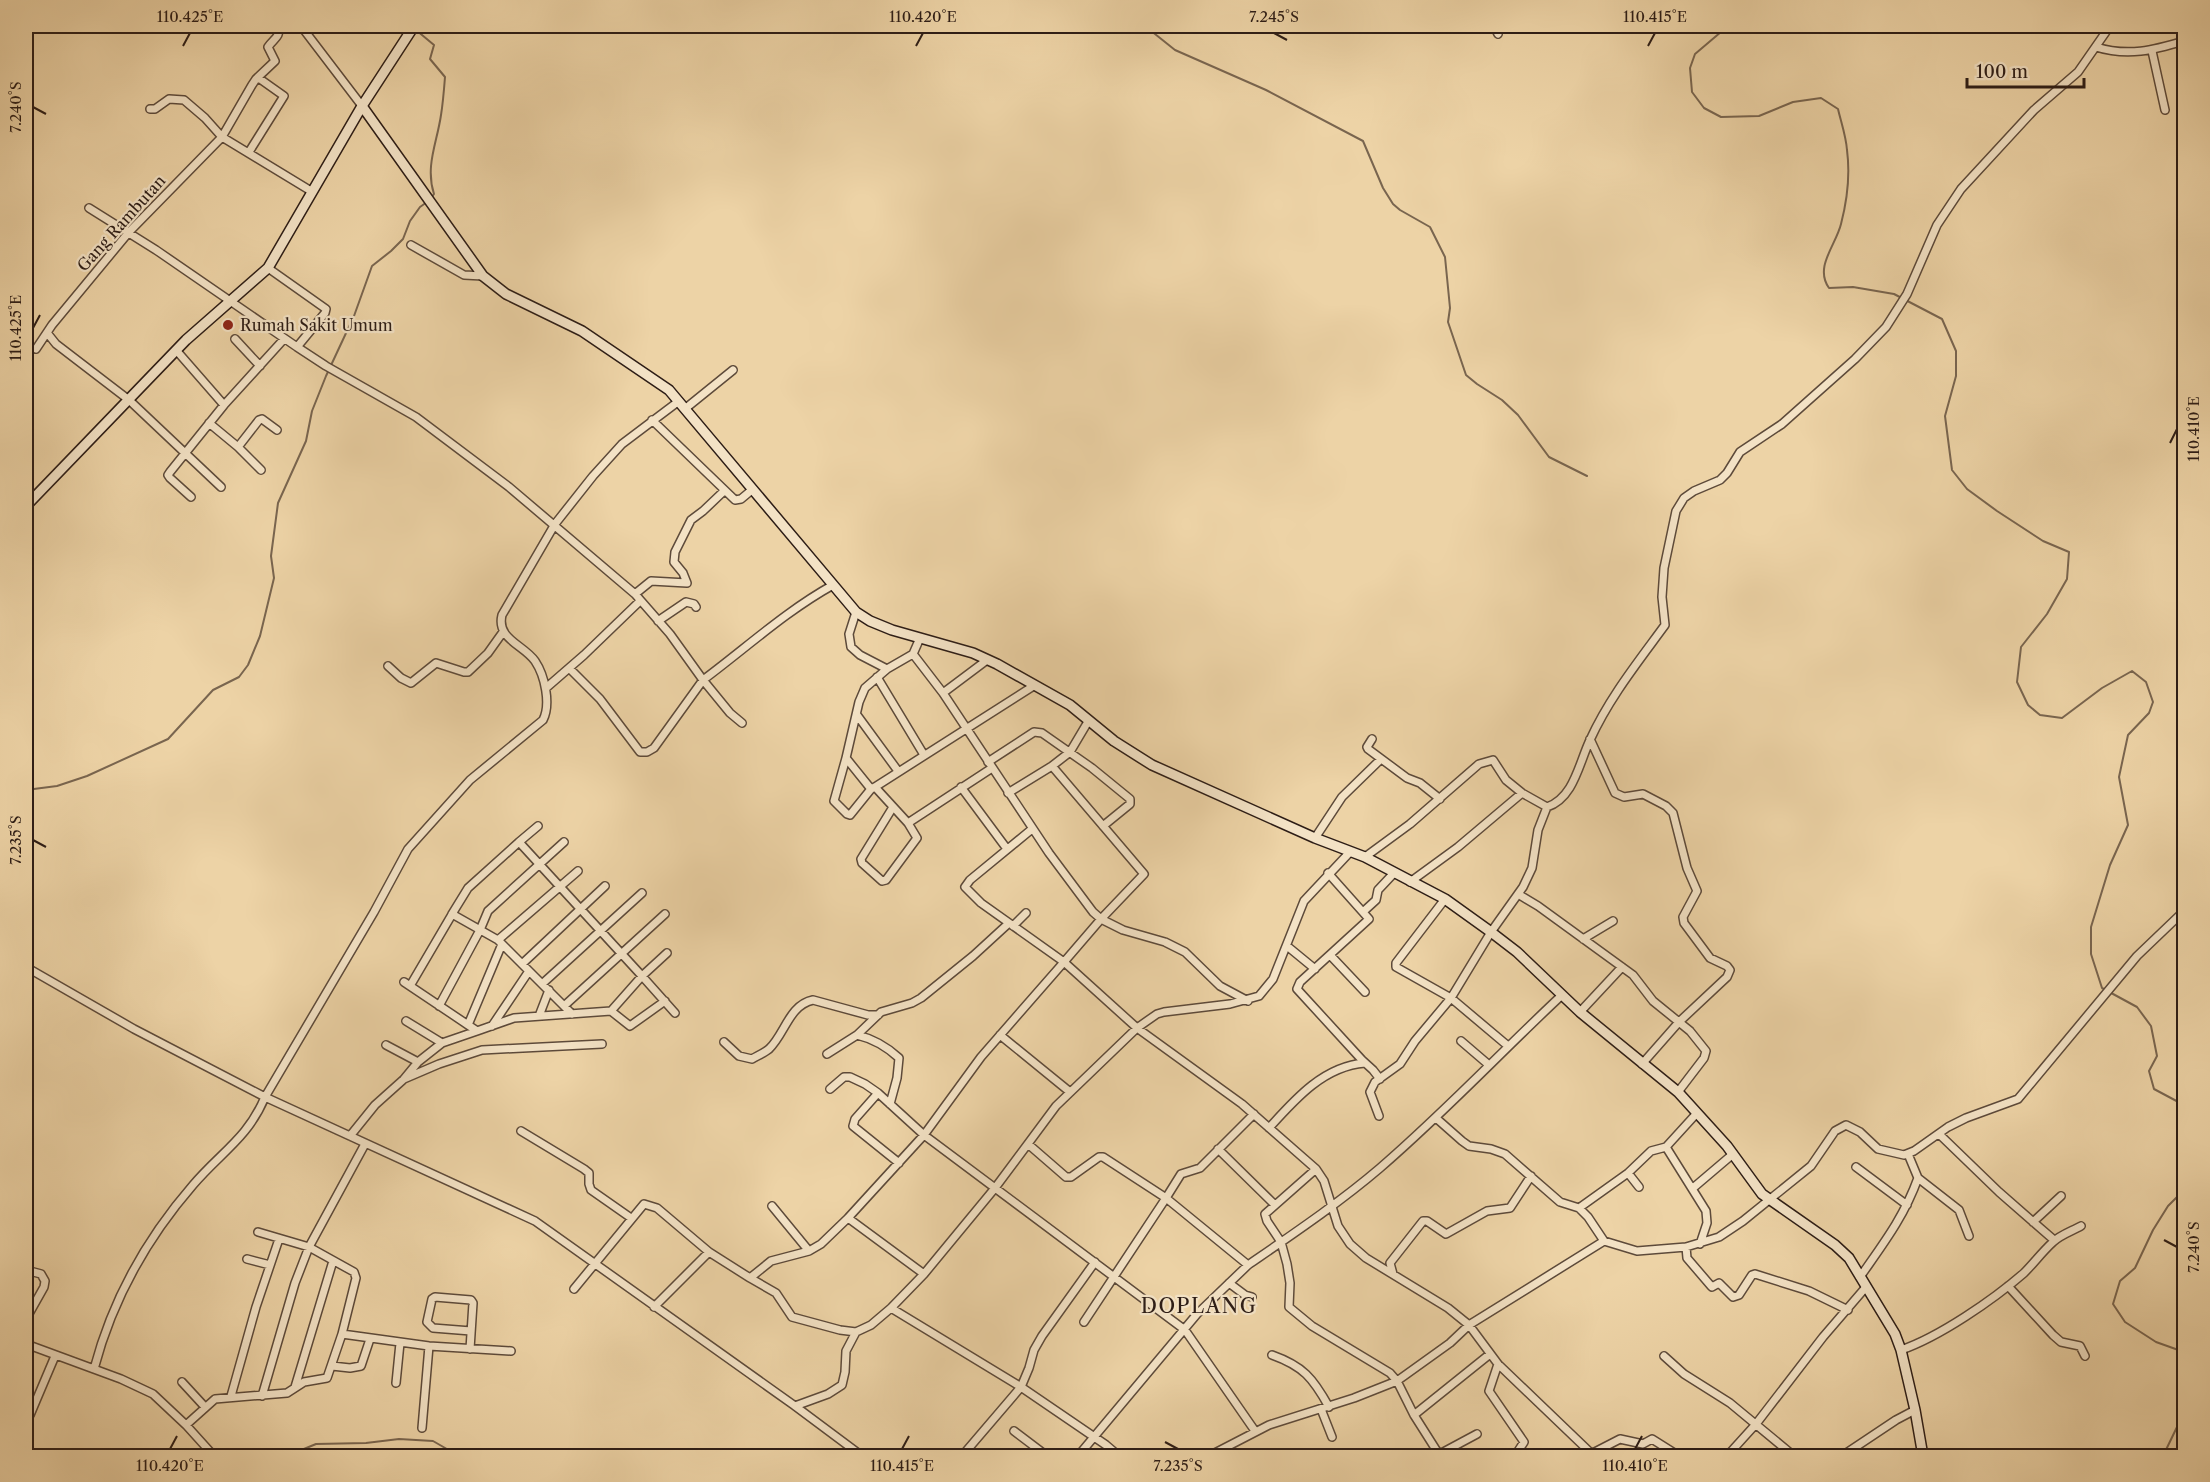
<svg xmlns="http://www.w3.org/2000/svg" width="2210" height="1482" viewBox="0 0 2210 1482" font-family="'Libre Caslon Text',serif">
<style>
.lines{fill:none;stroke-linecap:round;stroke-linejoin:round}
.stream{stroke:#79654f;stroke-width:2}
.street-casing{stroke:#5d4a3a;stroke-width:10}
.secondary-casing{stroke:#2d1d16;stroke-width:12}
.street{stroke:#f3e2c5;stroke-width:7}
.secondary{stroke:#f3e2c5;stroke-width:9}
.ticks{fill:none;stroke:#2d1d16;stroke-width:2}
.poi-dot{fill:#8f2418;stroke:#f3e2c5;stroke-width:2}
.labels{text-anchor:middle;dominant-baseline:central;stroke-width:4.5;stroke-linejoin:round;paint-order:stroke}
.street-label{font-size:16px;fill:#2d1d16;stroke:#f3e2c5}
.poi-label{font-size:16px;fill:#2d1d16;stroke:#f3e2c5;text-anchor:start}
.quarter-label{font-size:20px;letter-spacing:1.5px;fill:#2d1d16;stroke:#f3e2c5}
.neatline{fill:none;stroke:#2d1d16;stroke-width:2}
.ticks-label{font-size:15px;text-anchor:middle;fill:#2d1d16}
</style>
<rect width="100%" height="100%" fill="#edd3a6"/>
<filter id="stains"><feTurbulence type="fractalNoise" baseFrequency=".00333" numOctaves="4"/><feColorMatrix values="0 0 0 0 .2 0 0 0 0 .09 0 0 0 0 .02 0 0 0 .5 -.17"/></filter>
<radialGradient id="worn" r=".72"><stop offset=".6" stop-color="#630" stop-opacity="0"/><stop offset="1" stop-color="#630" stop-opacity=".3"/></radialGradient>
<g class="lines">
<path class="stream" d="M 1145,26 L 1175,50 L 1266,90 L 1363,141 L 1383,188 L 1393,204 L 1400,210 L 1430,227 L 1445,257 L 1450,308 L 1448,322 L 1466,375 L 1477,384 L 1502,400 L 1518,415 L 1549,457 L 1587,476
M 1728,26 L 1695,54 L 1690,68 L 1692,92 L 1704,108 L 1721,117 L 1759,116 L 1793,102 L 1821,98 L 1838,109 C 1841,122 1846,136 1847,150 C 1850,173 1847,201 1841,224 C 1836,245 1814,267 1829,288 L 1853,287 L 1894,294 L 1942,319 L 1956,351 L 1956,376 L 1945,416 L 1952,470 L 1967,489 L 1997,511 L 2043,541 L 2069,552 L 2067,579 L 2047,614 L 2021,647 L 2017,682 L 2028,705 L 2040,715 L 2062,718 L 2102,688 L 2132,671 L 2146,682 L 2153,702 L 2149,713 L 2128,735 L 2119,777 L 2128,825 L 2110,865 L 2091,927 L 2091,954 L 2102,988 L 2137,1007 L 2151,1026 L 2157,1056 L 2149,1071 L 2154,1089 L 2184,1105
M 416,30 L 434,45 L 430,59 L 445,77 C 444,90 443,103 441,115 C 437,143 425,166 434,194 L 431,198
M 26,790 L 57,786 L 87,776 L 168,739 L 213,690 L 239,677 L 248,665 L 260,636 L 274,578 L 271,556 L 278,503 L 306,441 L 312,411 L 326,376 L 354,316 L 372,266 L 391,251 L 403,239 L 410,221 L 420,207 L 427,202
M 2184,1183 L 2179,1195 L 2168,1206 L 2153,1230 L 2135,1268 L 2120,1281 L 2113,1304 L 2125,1322 L 2156,1342 L 2184,1352
M 287,1456 L 316,1444 L 366,1443 L 399,1439 L 433,1441 L 459,1456
M 2163,1456 L 2177,1427 L 2184,1423"/>
<g class="street-casing">
<path id="street" d="M 301,26 L 362,106
M 1494,26 L 1498,34
M 2096,47 C 2128,57 2154,50 2184,41
M 2152,51 L 2165,110
M 256,79 L 275,61 L 268,47 C 274,38 280,38 279,26
M 150,109 L 155,109 L 169,99 L 184,100 L 205,118 L 222,137 L 311,191
M 89,208 L 156,250 L 297,347
M 411,245 L 464,275 L 483,276
M 268,268 L 326,309 L 325,313 L 297,347 L 326,366 L 416,417 L 509,487 L 635,594 L 670,634 L 703,680 L 654,748 L 647,752 L 640,752 L 600,699 L 569,668
M 48,334 L 56,344 L 129,400 L 221,487
M 235,339 L 260,366
M 36,349 L 52,325 L 129,232 L 222,137 L 252,85 L 256,79 L 260,79 L 284,96 L 249,152
M 176,350 L 224,405
M 686,408 L 733,370
M 652,420 L 735,500 L 741,499 L 753,489
M 209,423 L 238,447 L 261,470
M 238,447 L 259,420 L 262,419 L 277,430
M 191,497 L 170,478 L 168,475 L 170,472 L 224,405 L 284,339
M 635,594 L 651,581 L 687,583 L 683,573 L 674,562 L 675,552 L 691,520 L 703,511 L 724,491
M 856,612 L 849,634 L 851,647 L 860,655 L 887,669
M 658,621 L 686,602 L 694,604 L 696,607
M 920,638 L 913,654 L 887,669 L 865,688 L 859,702 L 846,758 L 871,789 L 875,787 L 908,823 L 992,768
M 913,654 L 943,693 L 1049,853 L 1093,912 L 1101,919 L 1064,962 L 1137,1028 L 1242,1104 L 1316,1169 L 1265,1214 L 1267,1221 L 1281,1242 L 1287,1264 L 1290,1283 L 1289,1307 L 1312,1326 L 1390,1373 L 1397,1381 L 1414,1415 L 1440,1456
M 388,666 L 401,678 L 411,683 L 436,663 L 464,672 L 468,672 L 488,653 L 503,632
M 877,677 L 924,755
M 546,688 L 584,655 L 640,601
M 943,693 L 987,660
M 857,715 L 898,771
M 742,723 L 730,713 L 703,680 C 746,648 786,611 833,585
M 1372,739 L 1367,747 L 1368,749 L 1407,778 L 1420,783 L 1440,799
M 1590,739 L 1615,793 L 1624,797 L 1643,794 L 1666,806 L 1673,813 L 1687,868 L 1697,891 L 1683,917 L 1684,923 L 1710,958 L 1727,966 L 1730,970 L 1727,977 L 1679,1022 L 1642,1064
M 846,758 L 834,801 L 847,814 L 850,815 L 871,789
M 988,762 L 1034,732 L 1042,733 L 1092,768 L 1130,799 L 1130,804 L 1103,826
M 1052,766 L 1144,874 L 1101,919 L 1123,930 L 1165,942 L 1185,952 L 1220,986 L 1248,1001
M 875,787 L 1035,685
M 961,787 L 1007,849
M 1008,793 L 1052,766 L 1070,752 L 1089,720
M 893,807 L 861,859 L 862,863 L 882,881 L 886,880 L 917,838 L 908,823
M 1032,829 L 970,880 L 965,887 L 981,903 L 1064,962 L 981,1057 L 924,1135 L 848,1218 L 821,1244 L 809,1251 L 771,1261 L 750,1278 L 776,1293 L 792,1317 L 840,1330 L 856,1332 L 871,1325 L 891,1308 L 924,1274 L 995,1188 L 1056,1106 L 1137,1028 L 1157,1014 L 1164,1012 L 1230,1004 L 1259,996 L 1273,979 L 1304,901 L 1350,852
M 1315,838 L 1342,797 L 1381,759
M 519,842 L 538,826
M 1365,857 L 1410,824 L 1479,764 L 1493,760 L 1506,780 L 1522,793 L 1547,807 C 1574,798 1579,763 1590,740 C 1609,698 1638,662 1665,625 L 1662,597 L 1664,568 L 1676,511 L 1684,498 L 1694,491 L 1720,480 L 1727,473 L 1740,452 L 1782,424 L 1855,359 L 1886,327 L 1907,294 L 1937,225 L 1961,189 L 2034,110 L 2078,72 L 2110,26
M 1328,873 L 1369,919 L 1300,982 L 1297,989 L 1362,1060 L 1373,1070 L 1380,1079
M 1410,882 L 1458,847 L 1522,793
M 1518,894 L 1538,906 L 1633,975 L 1653,1001 L 1690,1031 L 1706,1051 L 1704,1058 L 1678,1092
M 1445,899 L 1396,963 L 1396,967 L 1451,998 L 1508,1046
M 1364,911 L 1376,900 L 1378,890 L 1394,873
M 1013,926 L 1026,913
M 1583,939 L 1613,921
M 498,940 L 578,871
M 1287,946 L 1315,969
M 1330,955 L 1365,992
M 522,964 L 605,886
M 26,967 L 134,1029 L 265,1097 L 535,1221 L 795,1406 L 862,1456
M 404,982 L 477,1031 L 442,1043
M 542,984 L 642,893
M 410,986 L 454,911
M 439,1006 L 480,930 L 488,911 L 564,842
M 564,1006 L 665,914
M 611,1011 L 630,1026 L 665,1001
M 1580,1012 L 1622,967
M 572,1014 L 498,940 L 452,914 L 468,888 L 519,842 L 642,976 L 667,953
M 539,1016 L 549,990
M 406,1021 L 442,1043 L 418,1062
M 468,1025 L 502,944
M 492,1026 L 529,971
M 477,1031 L 514,1018 L 611,1011 L 642,976 L 675,1013
M 857,1035 L 881,1012 L 912,1003 L 921,998 L 973,956 L 1009,923
M 1000,1035 L 1070,1092
M 1461,1041 L 1489,1065
M 724,1042 L 739,1056 L 752,1059 C 757,1056 764,1053 769,1049 C 785,1034 789,1005 813,1000 L 868,1015 L 878,1015
M 827,1054 L 857,1035 C 874,1039 886,1046 899,1058 L 897,1078 L 890,1104
M 404,1079 L 439,1064 L 482,1050 L 602,1044
M 830,1089 L 844,1077 L 850,1077 L 865,1084 L 878,1093 L 924,1135 L 1185,1330 L 1255,1431
M 878,1093 L 855,1119 L 853,1126 L 899,1163
M 1379,1116 L 1370,1092 L 1375,1082 L 1400,1064 L 1415,1041 L 1451,998 L 1491,932 L 1523,887 L 1532,868 L 1538,830 L 1547,807
M 1436,1118 L 1462,1141 L 1469,1146 L 1491,1149 L 1505,1154 L 1560,1202 L 1579,1208 L 1628,1173 L 1651,1151 L 1666,1147 L 1697,1113
M 1269,1128 C 1295,1099 1324,1066 1365,1063
M 521,1131 L 584,1169 L 589,1173 L 589,1184 L 591,1190 L 631,1218
M 1939,1134 L 1999,1192 L 2054,1240
M 350,1136 L 375,1105 L 404,1079 L 418,1062 L 386,1045
M 1028,1144 L 1066,1177 L 1071,1177 L 1099,1157 L 1103,1157 L 1166,1198 L 1181,1174 L 1200,1168 L 1254,1114
M 1666,1147 L 1706,1211 L 1707,1223 L 1700,1244
M 1218,1149 L 1274,1204
M 1856,1167 L 1907,1205
M 1316,1169 L 1324,1181 L 1338,1226 L 1350,1244 L 1366,1258 L 1448,1308 L 1469,1325 L 1498,1364 L 1594,1456
M 1628,1173 L 1639,1187
M 1918,1178 L 1959,1210 L 1969,1236
M 1693,1188 L 1733,1154
M 772,1206 L 809,1251
M 1579,1208 L 1588,1217 L 1604,1241
M 848,1218 L 924,1274
M 2033,1222 L 2061,1196
M 258,1232 L 309,1247 L 354,1272 L 356,1278 L 342,1334
M 1686,1247 L 1687,1258 L 1711,1286 L 1712,1287 L 1719,1283 L 1733,1297 L 1739,1295 L 1752,1275 L 1755,1274 L 1809,1291 L 1848,1310
M 247,1259 L 270,1265
M 26,1270 L 41,1274 L 45,1281 L 44,1287 L 26,1319
M 1393,1274 L 1390,1263 L 1423,1221 L 1427,1221 L 1446,1234 L 1487,1211 L 1510,1208 L 1531,1176
M 1860,1277 C 1883,1244 1904,1217 1918,1178 L 1908,1154
M 1229,1283 L 1245,1295 L 1252,1297
M 2008,1286 L 2053,1335 L 2061,1342 L 2080,1346 L 2085,1356
M 574,1289 L 644,1204 L 657,1208 L 709,1252
M 654,1307 L 709,1252 L 750,1278
M 891,1308 L 1021,1387 L 1106,1445 L 1119,1456
M 1084,1322 L 1166,1198 L 1248,1265
M 26,1344 L 121,1379 L 153,1394 L 186,1425 L 214,1456
M 470,1349 L 473,1303 L 471,1300 L 435,1297 L 432,1299 L 427,1322 L 433,1328 L 471,1331
M 1901,1350 C 1939,1337 1993,1300 2024,1273 C 2034,1263 2042,1252 2053,1242 C 2060,1235 2072,1231 2081,1226
M 1272,1355 C 1303,1366 1313,1378 1329,1407
M 1664,1356 L 1684,1374 L 1730,1403 L 1794,1456
M 1498,1364 L 1489,1391 L 1524,1442 L 1515,1456
M 332,1366 L 350,1368 L 361,1366 L 370,1339
M 94,1369 C 112,1301 147,1238 193,1185 C 220,1153 248,1138 265,1097 L 374,912 L 408,849 L 470,780 L 543,720 C 551,704 545,676 535,661 C 524,645 496,639 502,615 L 555,524 L 593,476 L 622,444 L 679,401
M 182,1382 L 205,1407
M 396,1383 L 400,1343
M 295,1387 L 333,1261
M 231,1396 L 256,1307 L 279,1239
M 262,1396 L 295,1283 L 309,1247 L 365,1144
M 795,1406 L 828,1394 L 842,1385 L 845,1372 L 846,1351 L 856,1332
M 1321,1409 L 1332,1437
M 30,1415 L 55,1356
M 1414,1415 L 1490,1354
M 186,1425 L 215,1399 L 287,1393 L 304,1382 L 327,1378 L 342,1334 L 429,1346 L 511,1351
M 422,1428 L 429,1346
M 1014,1431 L 1047,1456
M 962,1456 L 1021,1387 L 1029,1368 L 1034,1350 L 1042,1336 L 1095,1262
M 1078,1456 L 1197,1314 L 1248,1265 C 1293,1234 1339,1203 1380,1168 C 1444,1113 1501,1052 1562,995
M 1209,1456 L 1269,1425 L 1354,1398 L 1397,1381 L 1450,1343 L 1469,1325 L 1604,1241 L 1637,1251 L 1686,1247 L 1719,1237 L 1743,1221 L 1811,1166 L 1835,1131 L 1846,1125 L 1860,1132 L 1878,1149 L 1904,1155 L 1914,1151 L 1948,1127 L 1966,1118 L 2018,1099 L 2137,956 L 2184,911
M 1436,1456 L 1477,1434
M 1587,1456 L 1620,1439 L 1643,1444 L 1652,1439 L 1679,1456
M 1727,1456 L 1756,1424 L 1823,1337 L 1866,1287
M 1842,1456 L 1896,1420 L 1915,1410"/>
</g>
<g class="secondary-casing">
<path id="secondary" d="M 362,106 L 483,276 L 506,294 L 582,331 L 669,390 L 856,612 L 870,621 L 892,630 L 973,653 L 997,664 L 1070,705 L 1114,741 L 1152,765 L 1315,838 L 1365,857 L 1445,899 L 1491,932 L 1517,952 L 1580,1012 L 1678,1092 L 1727,1146 L 1762,1194 L 1835,1245 L 1849,1258 L 1895,1334 L 1901,1350 L 1915,1410 L 1923,1456
M 26,506 L 186,340 L 268,268 L 362,106 L 414,26"/>
</g>
<use href="#street" class="street"/>
<use href="#secondary" class="secondary"/>
</g>
<path class="ticks" d="M 1274,33 L 1287,40M 183,46 L 190,33M 916,46 L 923,33M 1648,46 L 1655,33M 33,107 L 46,114M 33,328 L 40,315M 2170,443 L 2177,429M 33,840 L 46,847M 2164,1240 L 2177,1247M 1165,1442 L 1178,1449M 170,1449 L 177,1436M 902,1449 L 909,1436M 1635,1449 L 1642,1436"/>
<circle class="poi-dot" cx="228" cy="325" r="6"/>
<g class="labels">
<g class="street-label">
<text transform="translate(121 223) rotate(-48)">Gang Rambutan</text>
</g>
<g class="poi-label">
<text x="240" y="325">Rumah Sakit Umum</text>
</g>
<g class="quarter-label">
<text x="1199" y="1306">DOPLANG</text>
</g>
</g>
<rect width="2210" height="1482" fill="none" stroke="#edd3a6" stroke-width="66"/>
<path d="M1967 78v9h117v-9" fill="none" stroke="#2d1d16" stroke-width="3"/>
<text x="1976" y="78" font-size="18" fill="#2d1d16" stroke="#f3e2c5" stroke-width="4.5" paint-order="stroke">100 m</text>
<rect x="33" y="33" width="2144" height="1416" class="neatline"/>
<g class="ticks-label">
<text x="190" y="22">110.425°E</text>
<text x="923" y="22">110.420°E</text>
<text x="1274" y="22">7.245°S</text>
<text x="1655" y="22">110.415°E</text>
<text transform="translate(16 107) rotate(-90)" y="5">7.240°S</text>
<text transform="translate(16 328) rotate(-90)" y="5">110.425°E</text>
<text transform="translate(2194 429) rotate(-90)" y="5">110.410°E</text>
<text transform="translate(16 840) rotate(-90)" y="5">7.235°S</text>
<text transform="translate(2194 1247) rotate(-90)" y="5">7.240°S</text>
<text x="170" y="1471">110.420°E</text>
<text x="902" y="1471">110.415°E</text>
<text x="1178" y="1471">7.235°S</text>
<text x="1635" y="1471">110.410°E</text>
</g>
<rect width="100%" height="100%" filter="url(#stains)"/>
<rect width="100%" height="100%" fill="url(#worn)"/>
</svg>
